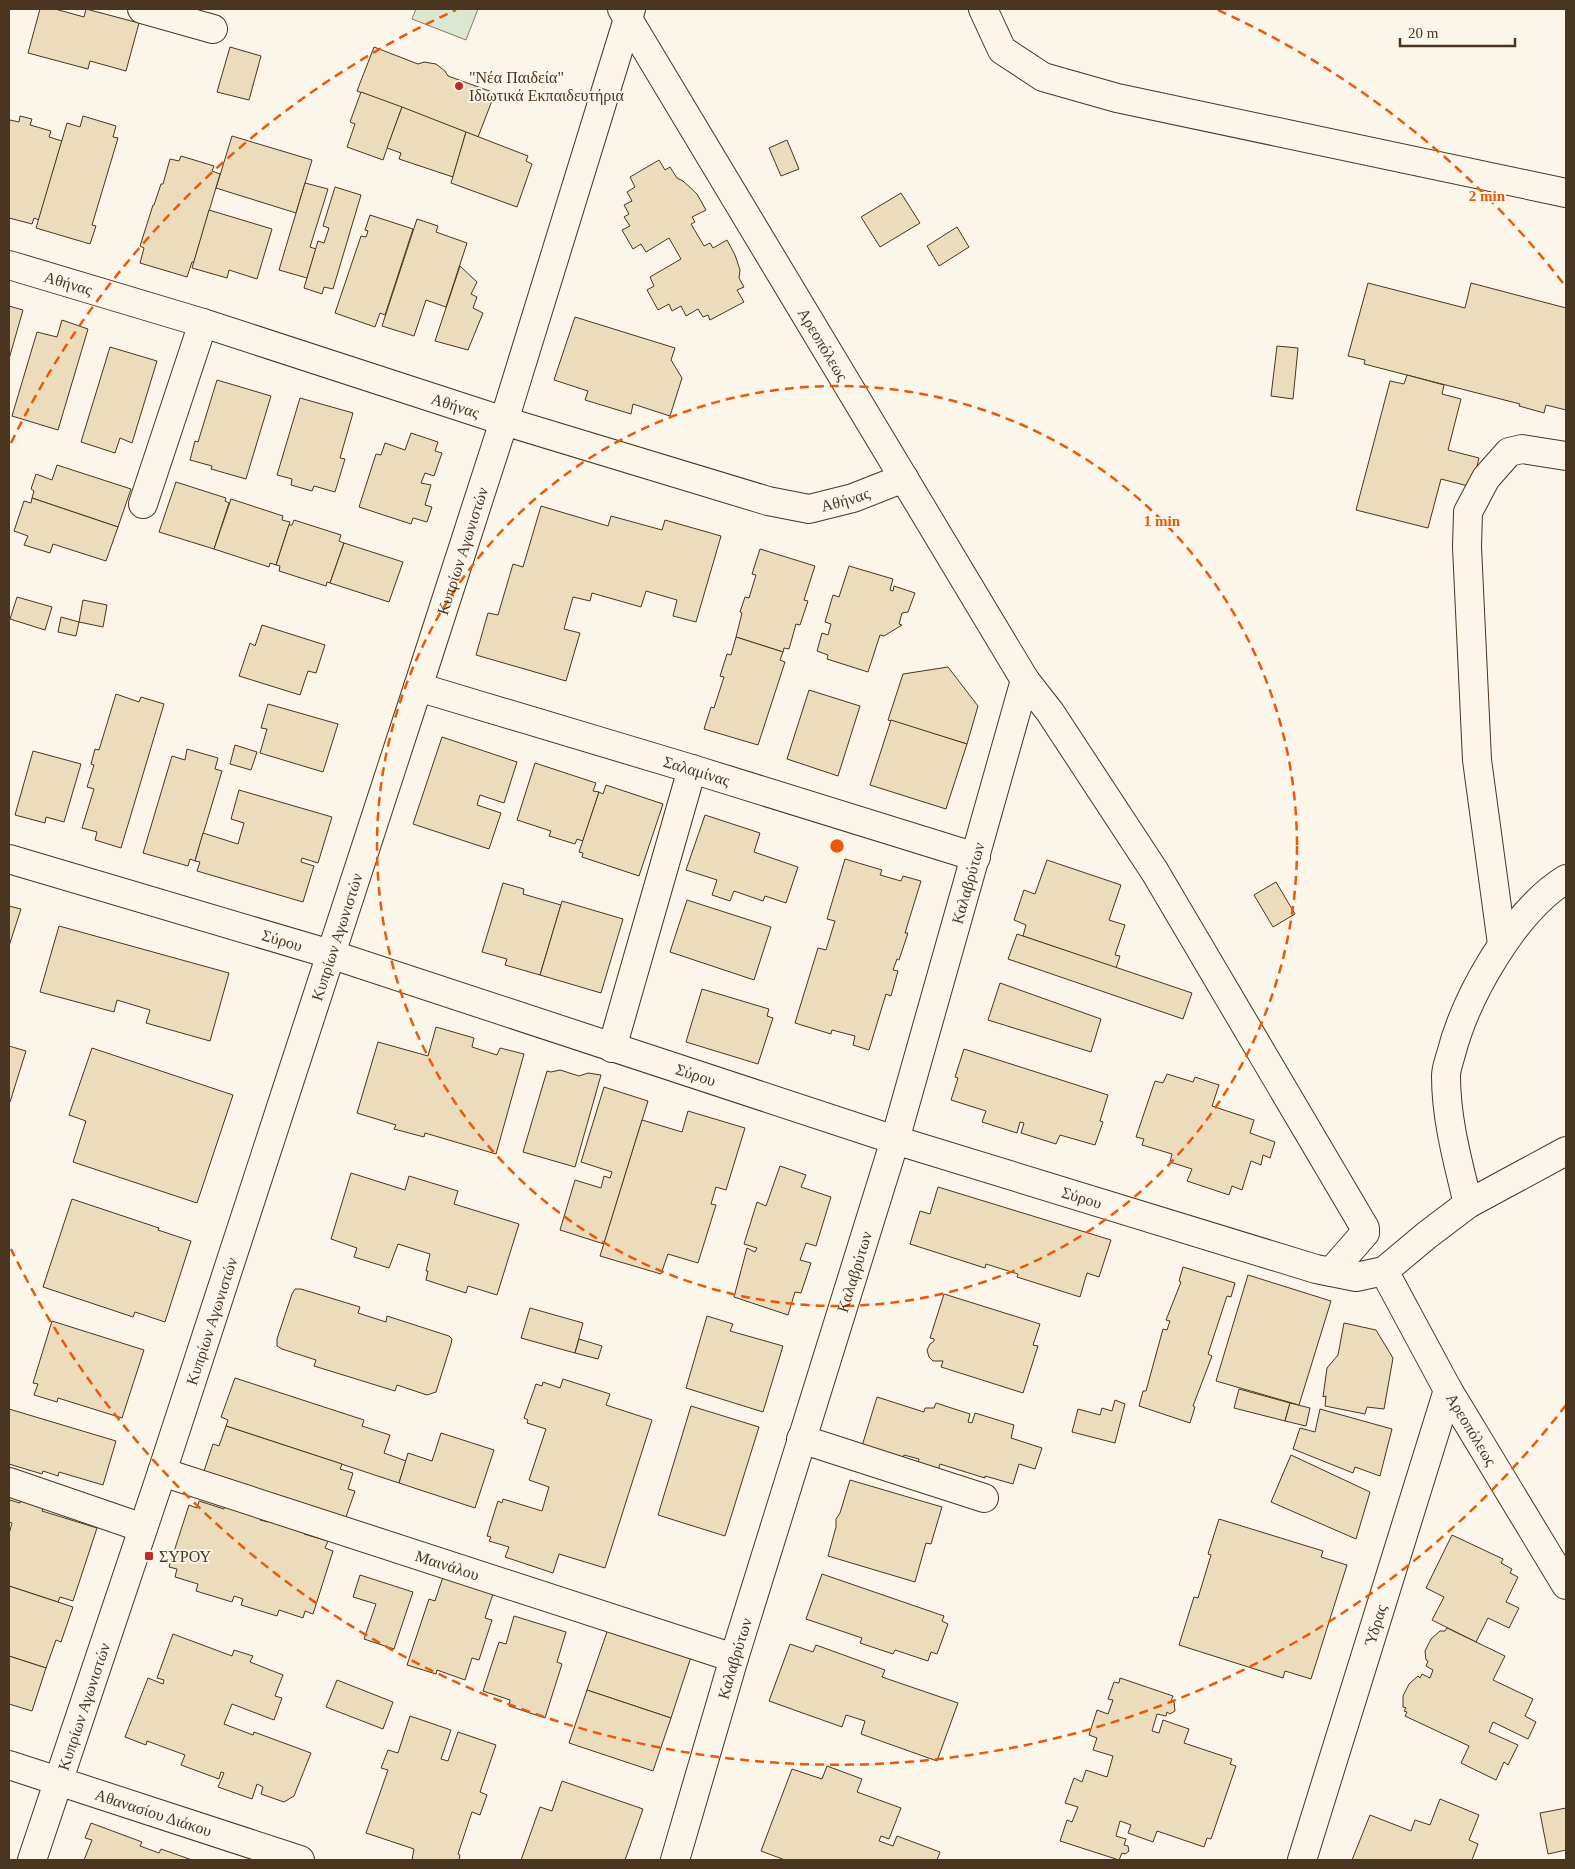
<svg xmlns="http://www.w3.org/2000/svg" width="1575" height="1869" font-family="Georgia,serif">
	<rect width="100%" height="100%" fill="#fbf6e9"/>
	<!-- green -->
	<polygon fill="#dce7d0" stroke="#887966" points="416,9 478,9 466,40 412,19"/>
	<!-- building -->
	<g fill="#ecdcbc" stroke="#4a3520">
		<polygon points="40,9 55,9 84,17 86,9 139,23 126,71 90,61 88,69 28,53"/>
		<polygon points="230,47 261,56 249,100 217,92"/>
		<polygon points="374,47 418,64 424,62 436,64 445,71 448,76 495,93 478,137 357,91"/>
		<polygon points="361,92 402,107 383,160 347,147 355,124 350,122"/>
		<polygon points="402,107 466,132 453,177 399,159 401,153 387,148"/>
		<polygon points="20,116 32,119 30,125 51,131 49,137 62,141 39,220 34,218 32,224 9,218 9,125 10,120 19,122"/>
		<polygon points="83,116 116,126 113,137 118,138 92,225 96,226 90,244 36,228 67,123 80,127"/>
		<polygon points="466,132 528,156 526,161 532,164 517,207 451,183"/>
		<polygon points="232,136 312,160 296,213 216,188"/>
		<polygon points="787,140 799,169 781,176 769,148"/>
		<polygon points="181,156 214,166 212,171 220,174 194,262 192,262 187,277 140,263 144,248 140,246 153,205 154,205 161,184 163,184 170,159 179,161"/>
		<polygon points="659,160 665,170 670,167 677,178 683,181 697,194 706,210 692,217 695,222 691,224 704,246 710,243 713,248 727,240 735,255 740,270 739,278 744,287 737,290 744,302 710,320 708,315 703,317 698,309 686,316 681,306 672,311 669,304 658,310 647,290 654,286 650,277 681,259 669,238 646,252 641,244 633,249 622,230 630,226 624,217 629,214 624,205 632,201 627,192 635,187 630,177"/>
		<polygon points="305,183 328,189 310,247 316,249 307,278 279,270"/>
		<polygon points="335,187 361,195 333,289 324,287 322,294 304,288 318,241 324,243 329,228 323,226"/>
		<polygon points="901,193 920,223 880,247 861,217"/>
		<polygon points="209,210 272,229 257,279 229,270 227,278 192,268"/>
		<polygon points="370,215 413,229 385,315 380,313 375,327 335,313 361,236 366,237 368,231 365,230"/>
		<polygon points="417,219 438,226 436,232 467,243 446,307 426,300 414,336 382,326"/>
		<polygon points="957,227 969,247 939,266 927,246"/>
		<polygon points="460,266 477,282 471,294 477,297 473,308 483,313 468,350 435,341"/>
		<polygon points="1368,283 1465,308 1471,283 1566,308 1566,410 1546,405 1544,413 1519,406 1520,404 1364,364 1365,360 1348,356"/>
		<polygon points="9,306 23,310 9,359"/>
		<polygon points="575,317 675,348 671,360 682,378 670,416 633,404 631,414 585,400 588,391 554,380"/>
		<polygon points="62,320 88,329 58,430 12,416 37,332 57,337"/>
		<polygon points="1277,346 1298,348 1293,399 1271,396"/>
		<polygon points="110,347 157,361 132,443 120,438 115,453 81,442"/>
		<polygon points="1407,375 1444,385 1442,394 1461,399 1448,450 1479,458 1472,487 1441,479 1428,528 1356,510 1390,381 1404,384"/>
		<polygon points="217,380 271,396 246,479 211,469 212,466 190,460 195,441 198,442"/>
		<polygon points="300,398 353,413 340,458 345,459 335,492 314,486 312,491 291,485 292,479 277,475"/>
		<polygon points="411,433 438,442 435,451 442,453 434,476 425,473 421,483 431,485 425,505 432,507 427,522 413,518 411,524 359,507 376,454 381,455 385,443 405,450"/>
		<polygon points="57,465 131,489 118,527 32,498 34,491 31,489 36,474 52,480"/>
		<polygon points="176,482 226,498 225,501 229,503 214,549 159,532"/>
		<polygon points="32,498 118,527 106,561 53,544 50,553 24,545 28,536 14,531 24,501 31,503"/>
		<polygon points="231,499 283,516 282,520 290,522 276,565 270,563 269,567 214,549"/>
		<polygon points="541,506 608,526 611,516 662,530 665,520 721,536 696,622 673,616 677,600 646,591 641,607 592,593 590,601 573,597 564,629 580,633 566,681 476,655 488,613 498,615 513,564 523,567"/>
		<polygon points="294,520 341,535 339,541 344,543 330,583 327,582 326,586 279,571 280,566 276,565 289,525 292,525"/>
		<polygon points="344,543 403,562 389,602 330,583"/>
		<polygon points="760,549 815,566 804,600 808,601 800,625 796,624 789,649 784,648 783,652 736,637 742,613 740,612 745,597 749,598 756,575 752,574"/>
		<polygon points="849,566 893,579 890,590 893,591 894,586 915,593 908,612 902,613 899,624 902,625 884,636 880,635 868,672 827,659 828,655 817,651 822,633 828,635 831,624 825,622 833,595 839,597"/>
		<polygon points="17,597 52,607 45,630 10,619"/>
		<polygon points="83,600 107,605 103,627 79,622"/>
		<polygon points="61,617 79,622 76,636 58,632"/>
		<polygon points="262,625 325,645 316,673 308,671 300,695 239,676 250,643 255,646"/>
		<polygon points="736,637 783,652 780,660 785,662 758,745 704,729 711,707 714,708 724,677 720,676 727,654 731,655"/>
		<polygon points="948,667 978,706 967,744 888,720 903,674"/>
		<polygon points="809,690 860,706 838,776 787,759"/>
		<polygon points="116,694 139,702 141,697 164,704 121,848 95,840 97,832 82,828 94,789 87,787 94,765 91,764 95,749 99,750"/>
		<polygon points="268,704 338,724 323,772 260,753 267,729 261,728"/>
		<polygon points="891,720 967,744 946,809 870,785"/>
		<polygon points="442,737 517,762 504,803 480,795 477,805 501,813 489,849 413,824"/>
		<polygon points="235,745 257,752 251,770 230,764"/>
		<polygon points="187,749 218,758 215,769 222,771 195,861 190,859 188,866 143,853 172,756 185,760"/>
		<polygon points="33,751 81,764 64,822 46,817 45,823 15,815"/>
		<polygon points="535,763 596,783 593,791 599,792 583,841 577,839 575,844 549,836 551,831 517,820"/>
		<polygon points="606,785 663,804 639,876 582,857 583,853 579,852 599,792 603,794"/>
		<polygon points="239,790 332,817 318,863 302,858 301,862 314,866 303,902 197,871 200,862 195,861 203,833 238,844 244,823 231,819"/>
		<polygon points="705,815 760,833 754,852 798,867 786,903 765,896 763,901 734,891 730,901 712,895 717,880 686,870"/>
		<polygon points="845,859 882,870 880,875 901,881 903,876 921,881 905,933 908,933 899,960 897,959 893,970 898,971 891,996 886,994 869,1050 853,1045 855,1036 832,1030 831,1034 795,1023 818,948 826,950 835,921 827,919"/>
		<polygon points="1047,860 1121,885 1109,920 1125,925 1115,955 1120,956 1116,968 1023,936 1026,925 1014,920 1024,890 1035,894"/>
		<polygon points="1276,882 1295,914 1273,927 1254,895"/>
		<polygon points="503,883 524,889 523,894 561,905 540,975 505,965 507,959 482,952"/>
		<polygon points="687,900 771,927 754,980 670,952"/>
		<polygon points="562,901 623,919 601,993 540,975"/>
		<polygon points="9,906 21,909 9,946"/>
		<polygon points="59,926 229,973 210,1041 146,1023 150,1010 117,1000 114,1012 40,992"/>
		<polygon points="1017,934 1192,993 1183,1019 1008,959"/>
		<polygon points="1000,983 1101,1019 1091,1052 988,1020"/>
		<polygon points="702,989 769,1009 767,1016 773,1018 758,1064 686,1042"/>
		<polygon points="436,1027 474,1038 472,1047 497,1055 500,1048 524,1054 496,1154 425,1133 424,1137 394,1129 396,1125 357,1113 378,1042 428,1056"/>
		<polygon points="9,1046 26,1051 10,1102 9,1102"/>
		<polygon points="92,1048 233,1095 197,1203 73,1162 86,1121 69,1115"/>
		<polygon points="964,1049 1108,1095 1100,1121 1103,1122 1095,1145 1060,1135 1056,1144 1021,1133 1024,1123 1020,1122 1017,1133 982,1122 986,1111 951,1100 958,1078 955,1077"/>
		<polygon points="560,1070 579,1076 588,1073 601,1075 575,1167 523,1152 547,1071 551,1072"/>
		<polygon points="1167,1074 1193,1082 1195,1077 1219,1085 1212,1106 1254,1120 1250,1133 1275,1142 1270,1158 1263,1155 1261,1165 1251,1161 1242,1190 1232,1186 1229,1195 1187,1181 1192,1169 1170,1162 1172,1154 1142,1145 1144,1139 1136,1137 1155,1081 1163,1083"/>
		<polygon points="604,1087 648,1101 604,1244 560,1230 575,1180 601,1188 604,1176 610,1178 612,1172 581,1162"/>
		<polygon points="688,1111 745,1128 726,1190 716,1187 711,1204 716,1205 698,1263 668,1254 661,1274 600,1256 642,1120 682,1132"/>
		<polygon points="780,1166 806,1175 801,1187 831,1197 816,1246 806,1243 800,1260 811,1263 801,1293 795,1292 788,1315 734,1297 747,1248 755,1252 757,1248 744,1244 757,1202 766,1206"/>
		<polygon points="351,1173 405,1190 409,1176 458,1191 454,1204 519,1224 497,1295 468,1286 466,1293 426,1280 428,1271 426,1271 430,1254 398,1244 389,1268 354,1257 357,1248 331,1239"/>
		<polygon points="938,1187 1111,1240 1099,1277 1087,1273 1080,1297 1017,1277 1018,1274 986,1264 985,1268 910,1244 920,1211 930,1214"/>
		<polygon points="72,1199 159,1228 158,1230 191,1241 165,1322 135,1312 133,1317 43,1287"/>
		<polygon points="1183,1267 1235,1283 1231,1297 1227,1296 1208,1354 1212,1356 1193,1406 1195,1407 1190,1423 1139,1406 1143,1391 1146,1391 1163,1329 1167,1330 1170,1321 1166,1320 1181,1282 1179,1281"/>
		<polygon points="1248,1275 1331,1301 1299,1405 1216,1381"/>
		<polygon points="295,1289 301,1289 360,1307 358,1313 386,1322 387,1316 449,1336 452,1339 451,1344 436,1392 427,1395 397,1385 395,1391 314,1366 316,1360 282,1349 277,1346 277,1339 292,1294"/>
		<polygon points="944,1294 1040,1324 1033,1345 1038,1346 1023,1393 941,1367 943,1361 933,1361 929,1357 927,1350 930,1344 934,1341 934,1339 930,1338"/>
		<polygon points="530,1308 583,1323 575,1353 521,1338"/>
		<polygon points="707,1316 733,1324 730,1331 783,1346 763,1412 686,1388"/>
		<polygon points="52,1321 144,1350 122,1418 58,1398 57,1402 34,1395 38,1384 33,1383"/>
		<polygon points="1344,1323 1376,1330 1393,1358 1384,1409 1367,1407 1365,1414 1325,1406 1326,1396 1323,1397 1327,1368 1338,1355"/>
		<polygon points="579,1339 602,1346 598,1359 575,1353"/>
		<polygon points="235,1378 364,1420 362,1426 390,1435 384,1453 406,1461 399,1483 226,1426 228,1420 221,1417"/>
		<polygon points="563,1379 610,1394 606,1405 652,1420 605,1568 559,1554 553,1573 505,1557 509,1547 489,1541 491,1537 487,1536 498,1501 502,1503 503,1499 542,1511 549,1487 529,1480 546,1429 527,1423 528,1420 524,1418 536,1384 542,1386 543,1382 560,1388"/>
		<polygon points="1239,1389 1290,1403 1285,1421 1234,1408"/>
		<polygon points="877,1397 924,1412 925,1408 934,1408 936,1403 970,1414 968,1422 972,1423 975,1413 1014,1425 1011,1438 1042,1448 1035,1469 1019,1464 1013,1484 985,1476 985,1478 940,1464 936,1478 917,1466 919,1459 904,1455 903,1458 862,1446"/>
		<polygon points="1115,1400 1125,1404 1115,1443 1072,1432 1078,1409 1100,1415 1102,1408 1112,1411"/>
		<polygon points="1290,1403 1310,1408 1306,1426 1285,1421"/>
		<polygon points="691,1406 759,1427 725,1536 658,1515"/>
		<polygon points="9,1409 116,1441 103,1485 59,1472 58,1476 43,1471 42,1474 9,1464"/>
		<polygon points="1320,1409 1392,1429 1380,1476 1355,1467 1353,1473 1293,1449 1300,1428 1315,1432"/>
		<polygon points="226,1426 342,1464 340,1469 353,1473 348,1489 355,1491 346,1517 204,1471 213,1444 219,1446"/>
		<polygon points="441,1433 494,1450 475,1508 399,1483 408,1453 432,1461"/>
		<polygon points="1291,1455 1370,1492 1356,1539 1271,1502"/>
		<polygon points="850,1480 942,1507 931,1544 926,1543 915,1582 828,1556 836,1527 836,1519 840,1513"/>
		<polygon points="22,1498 44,1505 42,1511 97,1528 73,1601 60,1597 58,1602 9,1586 9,1534 12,1523 9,1522 9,1504 10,1500 20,1503"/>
		<polygon points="199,1501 224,1509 226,1503 262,1514 260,1520 268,1522 270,1518 305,1529 304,1534 328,1541 325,1548 333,1551 313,1614 305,1611 303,1618 279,1610 277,1616 241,1605 243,1599 234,1596 232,1602 196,1591 198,1584 175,1577 177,1569 169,1567 189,1505 197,1508"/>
		<polygon points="1219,1519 1323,1551 1321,1557 1347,1565 1311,1679 1285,1671 1283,1678 1179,1645 1194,1597 1198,1598 1211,1555 1208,1554"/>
		<polygon points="1452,1535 1503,1559 1501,1563 1512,1569 1510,1573 1518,1577 1506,1602 1519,1608 1509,1628 1488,1618 1476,1642 1432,1620 1444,1597 1426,1588"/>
		<polygon points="444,1574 494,1591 485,1618 492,1620 479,1660 472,1658 465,1680 437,1670 436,1674 407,1665 429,1599 435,1601"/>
		<polygon points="822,1574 944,1616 942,1621 948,1624 937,1654 931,1652 928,1661 895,1650 893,1654 860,1643 862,1638 806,1619"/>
		<polygon points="360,1575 413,1592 394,1649 364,1639 376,1604 353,1597"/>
		<polygon points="9,1586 73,1607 61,1642 56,1640 46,1668 9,1656"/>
		<polygon points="514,1616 566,1632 557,1662 562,1664 545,1718 509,1706 510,1700 483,1691 499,1642 506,1644"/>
		<polygon points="1447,1628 1505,1656 1493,1680 1533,1699 1525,1716 1536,1722 1528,1739 1493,1722 1489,1732 1518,1745 1508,1765 1504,1762 1496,1780 1461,1763 1469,1746 1405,1716 1407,1712 1404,1711 1406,1708 1403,1707 1403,1696 1409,1684 1418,1676 1420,1678 1422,1674 1430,1678 1433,1670 1426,1666 1428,1661 1426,1660 1425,1651 1431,1639 1440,1631 1445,1631"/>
		<polygon points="608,1629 691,1657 671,1718 587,1690"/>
		<polygon points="173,1634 232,1656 234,1650 253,1656 250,1662 283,1675 275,1696 282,1698 274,1720 232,1704 224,1724 253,1735 254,1732 311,1753 294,1796 284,1802 261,1794 263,1787 257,1784 252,1799 218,1787 224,1773 221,1772 219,1779 181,1765 185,1755 147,1741 146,1745 125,1737 148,1678 163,1684 164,1680 157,1678"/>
		<polygon points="790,1644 813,1652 816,1645 885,1670 882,1677 958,1703 937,1761 861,1734 865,1721 846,1715 842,1727 769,1701"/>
		<polygon points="9,1656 46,1668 32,1711 9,1704"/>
		<polygon points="1120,1678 1173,1696 1171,1701 1174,1702 1175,1711 1170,1714 1167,1712 1166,1716 1157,1714 1152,1731 1159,1733 1163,1720 1189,1729 1184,1743 1232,1759 1230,1764 1236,1766 1211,1839 1207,1838 1204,1847 1157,1831 1153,1842 1128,1833 1131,1825 1120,1821 1116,1836 1126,1839 1124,1845 1128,1846 1129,1851 1125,1854 1122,1853 1119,1860 1060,1841 1067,1820 1072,1822 1078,1807 1065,1803 1074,1778 1082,1782 1086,1770 1107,1777 1113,1756 1093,1750 1097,1738 1089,1735 1097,1710 1108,1714 1113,1700 1108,1699 1114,1682 1119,1683"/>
		<polygon points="337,1680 393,1702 383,1729 326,1707"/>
		<polygon points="587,1690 671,1718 653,1771 569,1743"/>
		<polygon points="410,1716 451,1730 441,1759 448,1761 458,1732 496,1745 480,1792 487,1795 480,1815 472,1812 458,1854 460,1855 459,1860 412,1860 414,1849 366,1833 388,1770 381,1768 388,1750 398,1753"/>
		<polygon points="827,1766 862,1779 857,1792 901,1808 889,1839 881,1836 879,1841 893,1846 897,1836 940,1852 937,1860 785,1860 761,1851 792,1769 822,1779"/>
		<polygon points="562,1781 643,1809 625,1860 521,1860 540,1807 552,1811"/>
		<polygon points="1440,1799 1479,1815 1469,1840 1478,1844 1472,1860 1352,1860 1370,1815 1411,1831 1415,1820 1430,1825"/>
		<polygon points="1566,1808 1566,1850 1548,1854 1540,1813"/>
		<polygon points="91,1823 142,1842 140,1846 159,1853 161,1849 192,1860 84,1860 92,1840 85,1838"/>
	</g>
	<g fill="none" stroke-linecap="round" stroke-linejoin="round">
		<defs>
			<g id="minor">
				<polyline points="142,9 213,29"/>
				<path id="s1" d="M622,9L1025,680L1050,712L1155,872L1365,1228V1233L1331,1272"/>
				<polyline points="983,9 1002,50 1043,77 1117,98 1566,193"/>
				<path id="s2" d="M9,265L203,323L504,421L768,501L809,509L853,498L904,478"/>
				<polyline points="143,504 203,323"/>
				<path id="s3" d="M418,687L692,769L976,857"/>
				<path id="s4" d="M9,859L330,954L895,1140L1316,1269L1356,1277L1384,1271L1427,1235L1468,1204L1566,1151"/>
				<polyline points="1502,944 1477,760 1467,547 1468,512 1486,478 1509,452 1522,449 1566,456"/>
				<polyline points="612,1048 692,769"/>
				<path d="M1468,1204C1458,1162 1446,1120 1446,1076C1446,1069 1449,1061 1451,1054C1466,996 1514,911 1566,879"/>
				<path id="s5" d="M1384,1271L1448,1390L1566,1585"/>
				<polyline points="801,1439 984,1498"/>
				<path id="s6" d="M162,1472L734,1658"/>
				<polyline points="9,1482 143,1528"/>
				<path id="s7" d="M9,1765L300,1860"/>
				<path id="s8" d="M32,1860L162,1472L418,687L504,421L631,9"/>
				<path id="s9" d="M675,1860L734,1658L895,1140L1025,680"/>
				<path id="s10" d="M1302,1860L1448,1390"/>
			</g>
		</defs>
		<!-- minor casing -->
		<use href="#minor" stroke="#4a3520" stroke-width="30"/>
		<!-- minor -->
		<use href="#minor" stroke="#fbf6e9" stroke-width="28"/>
	</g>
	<!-- distance rings -->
	<g fill="none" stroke="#e8590c" stroke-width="2.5" stroke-dasharray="9 6">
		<circle cx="837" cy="846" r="460"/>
		<path d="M1566 1405A919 919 0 0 1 11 1249M11 443A919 919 0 0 1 456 10M1218 10A919 919 0 0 1 1566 287"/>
	</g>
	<!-- markers -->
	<g fill="#c62828" stroke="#fbf6e9" stroke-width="2">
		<circle cx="459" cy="86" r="5"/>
		<rect x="144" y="1551" width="10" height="10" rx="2.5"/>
	</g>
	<g text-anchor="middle" stroke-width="4" stroke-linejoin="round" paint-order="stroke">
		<!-- poi labels -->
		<g font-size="16" fill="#4a3520" stroke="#fbf6e9" text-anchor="start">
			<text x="469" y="83">"Νέα Παιδεία"<tspan x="469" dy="18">Ιδιωτικά Εκπαιδευτήρια</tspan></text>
			<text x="159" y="1562">ΣΥΡΟΥ</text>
		</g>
		<!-- street labels -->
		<g font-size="16" fill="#4a3520" stroke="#fbf6e9">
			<text dy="6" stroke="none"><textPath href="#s2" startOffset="62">Αθήνας</textPath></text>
			<text dy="6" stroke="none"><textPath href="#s1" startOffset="391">Αρεοπόλεως</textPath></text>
			<text dy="6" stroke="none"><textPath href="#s2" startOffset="468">Αθήνας</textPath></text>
			<text dy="6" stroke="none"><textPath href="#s2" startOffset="874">Αθήνας</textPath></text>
			<text dy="6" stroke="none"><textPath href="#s8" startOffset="1378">Κυπρίων Αγωνιστών</textPath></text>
			<text dy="6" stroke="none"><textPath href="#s3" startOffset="291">Σαλαμίνας</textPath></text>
			<text dy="6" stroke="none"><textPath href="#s9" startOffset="1020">Καλαβρύτων</textPath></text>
			<text dy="6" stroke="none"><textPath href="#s8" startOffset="972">Κυπρίων Αγωνιστών</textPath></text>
			<text dy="6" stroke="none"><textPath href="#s4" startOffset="285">Σύρου</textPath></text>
			<text dy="6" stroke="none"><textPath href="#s4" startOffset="720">Σύρου</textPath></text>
			<text dy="6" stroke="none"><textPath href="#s4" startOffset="1125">Σύρου</textPath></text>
			<text dy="6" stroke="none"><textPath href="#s9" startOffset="615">Καλαβρύτων</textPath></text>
			<text dy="6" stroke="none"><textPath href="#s8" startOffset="568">Κυπρίων Αγωνιστών</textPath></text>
			<text dy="6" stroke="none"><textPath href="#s5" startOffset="181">Αρεοπόλεως</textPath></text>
			<text dy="6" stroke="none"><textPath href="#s6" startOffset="300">Μαινάλου</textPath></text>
			<text dy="6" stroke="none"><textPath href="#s10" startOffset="246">Ύδρας</textPath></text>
			<text dy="6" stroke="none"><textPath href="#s9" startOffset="210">Καλαβρύτων</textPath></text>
			<text dy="6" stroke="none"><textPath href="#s8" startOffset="162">Κυπρίων Αγωνιστών</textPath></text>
			<text dy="6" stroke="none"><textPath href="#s7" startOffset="152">Αθανασίου Διάκου</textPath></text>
		</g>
	</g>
	<circle cx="837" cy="846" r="8" fill="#e8590c" stroke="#fbf6e9" stroke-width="2.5"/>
	<g font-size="15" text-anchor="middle" font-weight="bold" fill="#e8590c" stroke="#fbf6e9" stroke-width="4" stroke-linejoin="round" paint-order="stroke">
		<text x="1487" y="201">2 min</text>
		<text x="1162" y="526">1 min</text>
	</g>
	<!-- border -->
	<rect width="1575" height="1869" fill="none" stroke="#4a3520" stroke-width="20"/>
	<!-- scale -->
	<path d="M1400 38v8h115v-8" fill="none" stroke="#4a3520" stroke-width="2.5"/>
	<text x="1408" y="38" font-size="15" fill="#4a3520" stroke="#fbf6e9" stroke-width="4" paint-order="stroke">20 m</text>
</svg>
